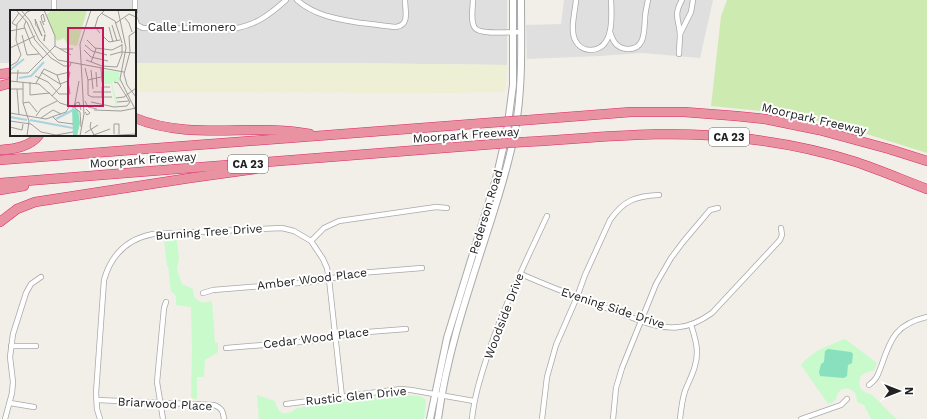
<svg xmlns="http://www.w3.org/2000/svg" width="927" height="419" font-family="'Work Sans',sans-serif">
	<rect width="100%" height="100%" fill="#f2efe9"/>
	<!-- residential -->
	<g fill="#e0dfdf">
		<polygon points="0,0 507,0 507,65 341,63 135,63 135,11 11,11 11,63 0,63"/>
		<polygon points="564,0 713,0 700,58 642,53 600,56 527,59 526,25 561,24"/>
	</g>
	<!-- farmland -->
	<polygon fill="#eef0d5" points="135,63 341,63 507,65 505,92 452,93 135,92"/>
	<!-- grass -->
	<polygon fill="#cdebb0" points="727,0 927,0 927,153 854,130 790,114 711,106 721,16"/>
	<!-- park -->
	<g fill="#c8facc">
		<path d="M164,239H177L179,258L177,269L182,284L193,289L194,296C198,302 203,304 210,301L212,302L215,343H218V352L205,360L204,377H197V399L191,398L192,349L191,307L176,305V296L171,291L168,266H167Z"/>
		<path d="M845,339L877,363L874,370C870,372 865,372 862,375C858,378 859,386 861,389C864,393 869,393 872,395C881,403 888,412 897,419H871L864,405L857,402L856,394C851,387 841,386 837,395C835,400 838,398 834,401C832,403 831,403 828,404L801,365C812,351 829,345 845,339Z"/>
		<path d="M257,395L275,401C278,415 286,417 297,408L398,395L419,396L424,398L426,401L424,419H259Z"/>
	</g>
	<!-- pitch -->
	<polygon fill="#88e0be" points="828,349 851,352 853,354 852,363 848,365 847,376 844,378 820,376 819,372 821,364 824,362 825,351"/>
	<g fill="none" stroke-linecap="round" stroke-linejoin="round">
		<defs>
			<g id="minor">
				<path d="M297,0C315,16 338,19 361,23C373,24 384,26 396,27C410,25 405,11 405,0"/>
				<path d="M473,0C473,8 470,21 475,28C480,35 511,32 521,32"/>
				<path d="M576,0C575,12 570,29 575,40C578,46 584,50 590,50C614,50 612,17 611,0"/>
				<polyline points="54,11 54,0"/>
				<polyline points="135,11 135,0"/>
				<path d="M135,19L137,25L143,28L232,29C256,25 268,16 286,0"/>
				<path d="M610,32C613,41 616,48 627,49C645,50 644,32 645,19C645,12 647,6 648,0"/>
				<polyline points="680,34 691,12 693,0"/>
				<path d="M679,54C679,48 680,41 680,34C679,19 673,16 682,0"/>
				<polyline points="311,241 324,228 339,221 436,207 447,208"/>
				<path d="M521,274C552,288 585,300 617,312C637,319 658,330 679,327C692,326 702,320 712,313L780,240L782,235L781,228"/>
				<polyline points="203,293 213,290 311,282 360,273 422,268"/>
				<polyline points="11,346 36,346"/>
				<polyline points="226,348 313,341 355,333 406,329"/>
				<path d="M869,385C878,378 878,374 882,364C891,337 897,324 927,317"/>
				<path d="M97,400L214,405C222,408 223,411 224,419"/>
				<polyline points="10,403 34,407"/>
				<polyline points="286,404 401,389 411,390 474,401"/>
				<polyline points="5,419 12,393 13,382 10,357 13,334 26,293 31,284 41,277"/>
				<path d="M100,419L97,409L96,393L104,280C111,255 127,239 153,234L282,228L294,231L311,241L323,259L327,268L329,279L342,397"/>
				<polyline points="163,419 157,382 164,308 166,302"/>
				<path d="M472,419C474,398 480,379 486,360C502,310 525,263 547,216"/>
				<path d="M542,419L547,377L556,345L577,297L585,275L610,220C624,200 636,196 659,195"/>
				<polyline points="613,419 616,388 622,368 656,284 671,258 683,242 710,210 718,208"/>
				<path d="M680,419C681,410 682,400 685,391C690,378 697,367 697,352C697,343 694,334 691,325"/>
				<polyline points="801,419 841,405 847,399"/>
			</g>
			<g id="tertiary">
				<polyline points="430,419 447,338 496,179 507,131 513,85 513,0"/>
				<path d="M438,419C447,351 470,286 491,220C500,191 510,161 515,130C523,87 521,43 521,0"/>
			</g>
			<g id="motorway">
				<polyline points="0,74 11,73"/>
				<polyline points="0,86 11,83"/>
				<path d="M135,118C190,141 252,123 310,134"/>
				<polyline points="528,120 631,112 684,112 736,116 765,119 819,130 889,149 927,161"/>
				<path d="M524,142C596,138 668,129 740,138C778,142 819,150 856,162C880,170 903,180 927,189"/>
				<path d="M0,150C14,149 30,147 39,135"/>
				<polyline points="0,160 499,122"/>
				<polyline points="0,183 495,144"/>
				<polyline points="0,190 24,186"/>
				<polyline points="0,222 17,209 35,202 190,178 255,169"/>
			</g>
		</defs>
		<!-- minor casing -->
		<use href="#minor" stroke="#a9a9a9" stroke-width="6"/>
		<!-- tertiary casing -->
		<use href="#tertiary" stroke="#a9a9a9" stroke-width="8"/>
		<!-- motorway casing -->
		<use href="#motorway" stroke="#dc2a67" stroke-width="10"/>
		<!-- minor -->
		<use href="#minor" stroke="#fff" stroke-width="4.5"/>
		<!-- tertiary -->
		<use href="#tertiary" stroke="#fff" stroke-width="6"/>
		<!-- motorway -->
		<use href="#motorway" stroke="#e892a2" stroke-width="9"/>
		<defs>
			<g id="motorway-bridge">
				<polyline points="499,122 528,120"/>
				<polyline points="495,144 524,142"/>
			</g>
		</defs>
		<!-- motorway-bridge casing -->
		<use href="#motorway-bridge" stroke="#dc2a67" stroke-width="10" stroke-linecap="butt"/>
		<!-- motorway-bridge -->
		<use href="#motorway-bridge" stroke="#e892a2" stroke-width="9"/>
	</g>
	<g text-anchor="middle" stroke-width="4" stroke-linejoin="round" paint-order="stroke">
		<!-- shield labels -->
		<g fill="#fff" stroke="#646464" stroke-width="1">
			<rect x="709" y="128" width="40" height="18" rx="3"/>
			<rect x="228" y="155" width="40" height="18" rx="3"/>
		</g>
		<g font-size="11" font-weight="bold" fill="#222">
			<text x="729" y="141">CA 23</text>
			<text x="248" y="168">CA 23</text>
		</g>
		<!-- street labels -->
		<g font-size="12" fill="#222" stroke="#fff">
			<text x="192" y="31">Calle Limonero</text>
			<text transform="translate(814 119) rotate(13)" y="4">Moorpark Freeway</text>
			<text transform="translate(466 135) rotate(-4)" y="4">Moorpark Freeway</text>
			<text transform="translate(143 160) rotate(-4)" y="4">Moorpark Freeway</text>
			<text transform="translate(486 212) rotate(-73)" y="4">Pederson Road</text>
			<text transform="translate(209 232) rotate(-4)" y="4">Burning Tree Drive</text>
			<text transform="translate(312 279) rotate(-7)" y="4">Amber Wood Place</text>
			<text transform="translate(613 308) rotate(18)" y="4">Evening Side Drive</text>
			<text transform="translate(504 316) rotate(-69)" y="4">Woodside Drive</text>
			<text transform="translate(316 338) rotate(-7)" y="4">Cedar Wood Place</text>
			<text transform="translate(356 396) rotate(-6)" y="4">Rustic Glen Drive</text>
			<text transform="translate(165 404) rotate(3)" y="4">Briarwood Place</text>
		</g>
	</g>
	<!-- overview -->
	<g transform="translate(10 10)">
		<rect width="126" height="126" fill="#f2efe9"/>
		<path d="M42,0H77L67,36L57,34L54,28L47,31L36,5Z" fill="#cdebb0"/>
		<path d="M92,60L109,62L110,72L103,71L102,74L107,92L106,96L101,74H91Z" fill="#c8facc"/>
		<path d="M62,98L68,100L70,113L67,126H63Z" fill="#88e0be"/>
		<path fill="none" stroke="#aad3df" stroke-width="2" d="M0,60L14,49M9,68L21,66L34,52M0,107L17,110M46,109L63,100M20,110L63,118"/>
		<path fill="none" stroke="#9f9d99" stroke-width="1" d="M6,0L17,12L25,30L41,48L54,56H60L61,52M11,0L20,11L29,30L48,50L114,62M108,0L116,38L110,69L126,101M91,3L105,11L112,33M115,8L119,13L122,22M16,11L14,16L21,34L33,48M30,11L35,23M33,12L35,11L33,4L31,6L32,11L34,15M106,13L119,4L126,7M102,15L107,31M7,16L2,13L9,3M26,16L25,9L32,26L27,16M99,17L103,32M0,21L15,18M126,21L119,26L120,42L114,64L117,75L126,87M90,23L85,17L88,7L95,0M12,25L17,45L29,44M35,25L34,31L35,24M92,25L99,32L110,30M77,30L86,39L81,52M75,35L82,41L97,45M45,36L61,45M0,38L25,26M85,38L102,40L112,35M50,39H63M74,40L81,47L98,51M100,45L111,42L126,43M76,50L92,56L107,57L112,44V34M0,56L7,52L11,45L6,30L7,14L17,2L22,0M75,58L78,70M91,58L92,72M81,60L83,79M31,62L50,74L58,71L60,62L47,65M86,62L87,77M0,63H18L45,36V26L34,0M25,66L38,72L49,84H60L58,71M91,67L78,70V85L82,87H102M0,71L29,74L50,93L66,98M7,72L8,60M13,72V93L19,111L17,126M20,72V85L40,83M104,72L108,73L120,92L117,96L104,97M26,73L34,59L47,65L51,76L42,86M0,79H13M7,79L9,105M83,82H101M92,88V77H100M106,88L114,87L126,78M75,91L78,97L87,99M81,92L104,97M107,92L119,91M13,93L19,92L27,102M65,96L66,93L69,92L71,100M64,98L69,71M65,98L70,102L71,117M84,100L111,101L126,98M75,102L77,105L80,103L76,99M0,103L36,109L56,102L59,97M26,106L31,99L47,91M43,107L48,112L63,114M31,108L43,100L51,104M0,111L21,114L31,122L46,125L63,122M81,112L80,117L84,125M0,117L12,120L13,114M75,123L88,115M104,124V114H109V124M70,126L74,104L70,34L81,0M81,126L100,119M95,126L126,124"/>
		<path fill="#c2185b" fill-opacity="0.15" stroke="#c2185b" stroke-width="2" d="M58,18H93V96H58Z"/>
		<rect width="126" height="126" fill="none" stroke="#222" stroke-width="2"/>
	</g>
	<!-- north arrow -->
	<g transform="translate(899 391) rotate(90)" stroke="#ffffff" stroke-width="3" paint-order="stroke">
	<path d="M0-3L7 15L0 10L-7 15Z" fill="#222222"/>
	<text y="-6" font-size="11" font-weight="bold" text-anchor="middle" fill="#222222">N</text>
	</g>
</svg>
